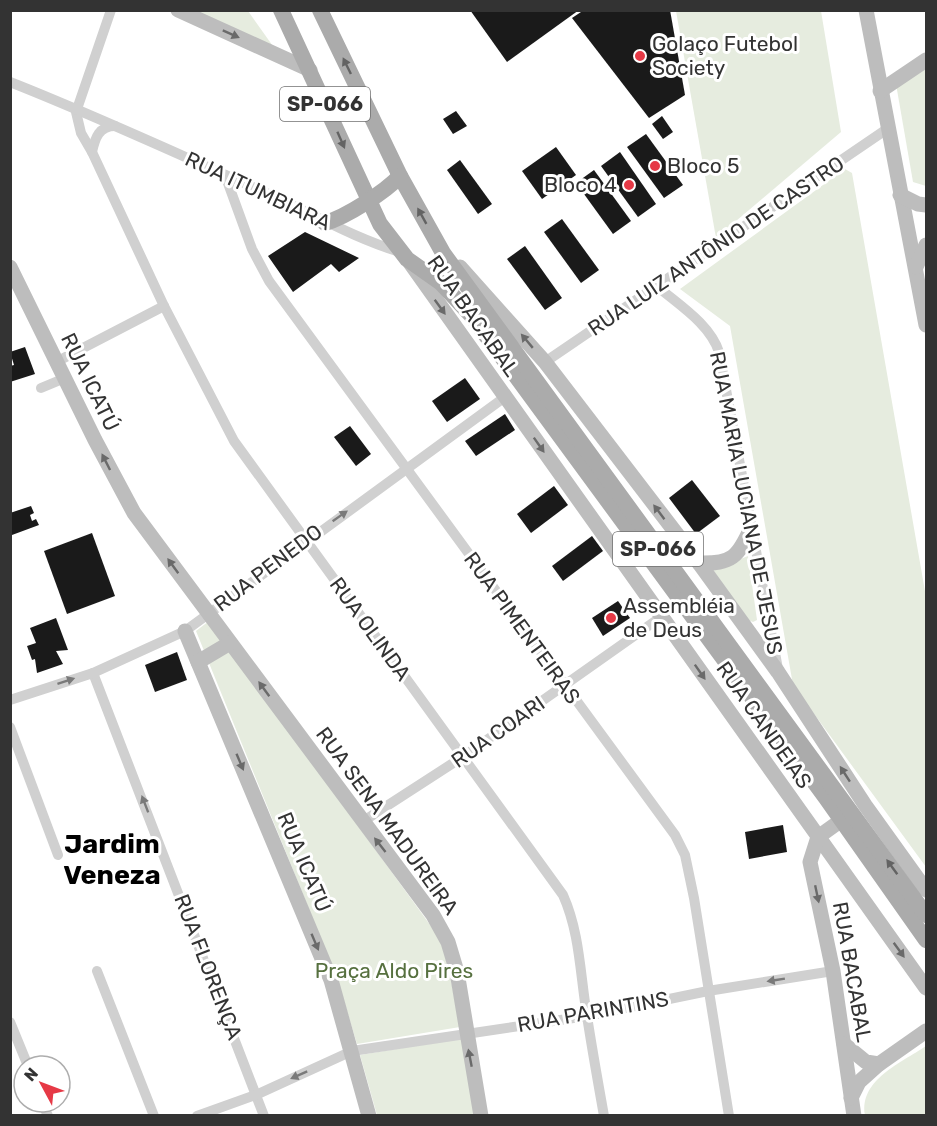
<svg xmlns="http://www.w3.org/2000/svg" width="937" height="1126" font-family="Rubik,sans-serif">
	<rect width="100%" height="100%" fill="#fff"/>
	<!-- green -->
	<g fill="#e6ecdf">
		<polygon points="184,11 248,11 275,49"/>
		<polygon points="676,11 821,11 841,132 716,238"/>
		<polygon points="926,64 926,186 913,182 896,84"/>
		<polygon points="845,169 852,173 926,597 926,867 793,685 730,326 680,289"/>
		<polygon points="748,556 757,620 753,622 748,620 713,570"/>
		<polygon points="209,621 444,944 460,1027 357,1044 337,978 196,631"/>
		<polygon points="463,1038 476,1115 377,1115 360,1055"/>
		<path d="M926,1046V1115H865C859,1080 901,1063 926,1046Z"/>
	</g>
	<!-- building -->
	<g fill="#1a1a1a">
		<polygon points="470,10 579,10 507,62"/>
		<polygon points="584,10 670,10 685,95 649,118 572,18"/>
		<polygon points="456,111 467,126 453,134 443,119"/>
		<polygon points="662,116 673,132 663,139 652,124"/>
		<polygon points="646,134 683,185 664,198 627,147"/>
		<polygon points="556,147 576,175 542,199 522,171"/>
		<polygon points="620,152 656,204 638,217 601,166"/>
		<polygon points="460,160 492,204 478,214 447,170"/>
		<polygon points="594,170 631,221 613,234 576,183"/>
		<polygon points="562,219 599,270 581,283 544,232"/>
		<polygon points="305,232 359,258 339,272 331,264 293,292 268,256"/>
		<polygon points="525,246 562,298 545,310 507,259"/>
		<polygon points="25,347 35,374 10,382 10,366 14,365 10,352"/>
		<polygon points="465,378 480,399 447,422 432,401"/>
		<polygon points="505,414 515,430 476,456 465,441"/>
		<polygon points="350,426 371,454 356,466 334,437"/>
		<polygon points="692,480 720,516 696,534 669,498"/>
		<polygon points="554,486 568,505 531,533 517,514"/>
		<polygon points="31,506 34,513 30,515 32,521 36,519 39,525 12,535 10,513"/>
		<polygon points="92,533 115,596 67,614 44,551"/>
		<polygon points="592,536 603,551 563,581 552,566"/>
		<polygon points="618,601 630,618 603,636 592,618"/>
		<polygon points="56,618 68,650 56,651 63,664 37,673 35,659 32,660 27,646 36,643 30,628"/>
		<polygon points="177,652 187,680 155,692 145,665"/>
		<polygon points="783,825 787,852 749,859 745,832"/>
	</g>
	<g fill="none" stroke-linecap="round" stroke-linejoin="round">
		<!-- street -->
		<g stroke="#d0d0d0" stroke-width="10">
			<path d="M111,10L76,112L81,133L92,152L164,306L234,441L563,895C580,933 580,974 587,1016C592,1049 598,1082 604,1116"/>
			<path d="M10,82C99,117 184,157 271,195C315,215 354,238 400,252"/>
			<path d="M92,152C95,138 99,126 115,126"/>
			<polyline points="225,175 252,249 269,281 675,835 685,855 694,898 729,1116"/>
			<path d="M658,287C679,305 710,324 719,352L778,669"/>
			<polyline points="58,361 164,306"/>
			<polyline points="545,362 887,129"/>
			<polyline points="41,388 65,378"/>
			<polyline points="93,673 264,1116"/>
			<polyline points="10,700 93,673 185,631 505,397"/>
			<polyline points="10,727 58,855"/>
			<polyline points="362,822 464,756 661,617"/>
			<polyline points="97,971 154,1116"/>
			<polyline points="10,1022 28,1066"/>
			<polyline points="42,1102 48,1116"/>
			<polyline points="197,1116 258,1094 352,1051 587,1016 708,991 833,971"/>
		</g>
		<!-- secondary -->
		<g stroke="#bdbdbd" stroke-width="15">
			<polyline points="178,10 310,70"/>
			<polyline points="866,10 926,325"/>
			<polyline points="880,91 926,60"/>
			<polyline points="900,195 918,204 926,205"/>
			<polyline points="408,260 926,988"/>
			<polyline points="10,267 95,440 134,513 433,915 448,942 457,972 481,1116"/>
			<polyline points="460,267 545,362 699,563 778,672 865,805 926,890"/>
			<polyline points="916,267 926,245"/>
			<path d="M699,563C732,564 738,557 751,528"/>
			<polyline points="185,631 331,980 369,1116"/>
			<polyline points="198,662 230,643"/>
			<polyline points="850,814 818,837 810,862 833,971 854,1116"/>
			<polyline points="844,1044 866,1062 879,1064 926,1031"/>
			<polyline points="851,1098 859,1082 879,1064"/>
		</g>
		<!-- primary -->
		<g stroke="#ababab" stroke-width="16">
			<polyline points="281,10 380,224 407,259 441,283 471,315 826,798 926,940"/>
			<polyline points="320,10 400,176 443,253 926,915"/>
			<path d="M325,223C346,217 385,192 400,176"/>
		</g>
	</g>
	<!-- one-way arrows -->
	<defs><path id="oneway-solid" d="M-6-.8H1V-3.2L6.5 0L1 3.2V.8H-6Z" transform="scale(1.5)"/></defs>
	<g fill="#6a6a6a">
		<use href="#oneway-solid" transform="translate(231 34) rotate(24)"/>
		<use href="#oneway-solid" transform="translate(440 307) rotate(54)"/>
		<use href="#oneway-solid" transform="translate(527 341) rotate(-130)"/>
		<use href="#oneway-solid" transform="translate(539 445) rotate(55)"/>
		<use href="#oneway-solid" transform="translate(106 462) rotate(-117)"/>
		<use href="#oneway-solid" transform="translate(659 512) rotate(-127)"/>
		<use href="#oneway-solid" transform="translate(173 566) rotate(-126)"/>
		<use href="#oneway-solid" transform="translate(700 672) rotate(55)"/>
		<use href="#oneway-solid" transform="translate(264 689) rotate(-126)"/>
		<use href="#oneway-solid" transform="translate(240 762) rotate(67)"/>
		<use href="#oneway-solid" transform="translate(845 774) rotate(-123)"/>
		<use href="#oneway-solid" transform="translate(380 845) rotate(-128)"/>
		<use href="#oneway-solid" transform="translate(817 894) rotate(78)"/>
		<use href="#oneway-solid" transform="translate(315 942) rotate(67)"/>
		<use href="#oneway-solid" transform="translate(899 950) rotate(54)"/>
		<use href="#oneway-solid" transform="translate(470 1058) rotate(-101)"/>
	</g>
	<g fill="#636363">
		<use href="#oneway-solid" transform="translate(347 66) rotate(-116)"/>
		<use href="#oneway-solid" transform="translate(341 140) rotate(66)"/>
		<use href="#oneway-solid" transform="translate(422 216) rotate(-119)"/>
		<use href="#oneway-solid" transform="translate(892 867) rotate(-126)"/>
	</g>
	<g fill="#7a7a7a">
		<use href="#oneway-solid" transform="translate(340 516) rotate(-35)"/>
		<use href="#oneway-solid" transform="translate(66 681) rotate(-18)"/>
		<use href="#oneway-solid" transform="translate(145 804) rotate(-111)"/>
		<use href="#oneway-solid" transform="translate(776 980) rotate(171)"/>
		<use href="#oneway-solid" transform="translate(299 1075) rotate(156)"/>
	</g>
	<!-- markers -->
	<g fill="#e63946" stroke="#fff" stroke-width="2">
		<circle cx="640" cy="56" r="6"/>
		<circle cx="655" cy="166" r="6"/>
		<circle cx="629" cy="185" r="6"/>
		<circle cx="611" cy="618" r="6"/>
	</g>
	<g text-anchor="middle" stroke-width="6" stroke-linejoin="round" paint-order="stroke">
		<!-- shield labels -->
		<g fill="#fff" stroke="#707070" stroke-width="1.5">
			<rect x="280" y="87" width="90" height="34" rx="4.5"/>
			<rect x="613" y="532" width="90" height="34" rx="4.5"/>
		</g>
		<g font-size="20" font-weight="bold" fill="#333">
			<text x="325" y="111">SP-066</text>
			<text x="658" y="556">SP-066</text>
		</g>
		<!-- poi labels -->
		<g font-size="21" fill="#333" stroke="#fff" text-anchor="start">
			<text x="652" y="51">Golaço Futebol<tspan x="652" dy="24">Society</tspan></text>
			<text x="667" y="173">Bloco 5</text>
			<text x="617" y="192" text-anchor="end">Bloco 4</text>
			<text x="623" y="613">Assembléia<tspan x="623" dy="24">de Deus</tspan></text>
		</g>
		<!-- street labels -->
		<g font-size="21" fill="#333" stroke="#fff">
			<text transform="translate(258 191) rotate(25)" y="7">RUA ITUMBIARA</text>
			<text transform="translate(716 246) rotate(-34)" y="7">RUA LUIZ ANTÔNIO DE CASTRO</text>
			<text transform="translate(473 316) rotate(55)" y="7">RUA BACABAL</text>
			<text transform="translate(90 382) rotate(64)" y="7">RUA ICATÚ</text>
			<text transform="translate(746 503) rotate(79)" y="7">RUA MARIA LUCIANA DE JESUS</text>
			<text transform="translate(268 568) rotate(-37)" y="7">RUA PENEDO</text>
			<text transform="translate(522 628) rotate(54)" y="7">RUA PIMENTEIRAS</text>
			<text transform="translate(370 629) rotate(54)" y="7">RUA OLINDA</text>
			<text transform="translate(764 725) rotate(55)" y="7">RUA CANDEIAS</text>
			<text transform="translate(498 732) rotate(-35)" y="7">RUA COARI</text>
			<text transform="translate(387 821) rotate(54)" y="7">RUA SENA MADUREIRA</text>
			<text transform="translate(304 862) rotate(67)" y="7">RUA ICATÚ</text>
			<text transform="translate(208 967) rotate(69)" y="7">RUA FLORENÇA</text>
			<text transform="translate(852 972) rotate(80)" y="7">RUA BACABAL</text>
			<text transform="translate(593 1012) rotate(-10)" y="7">RUA PARINTINS</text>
		</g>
		<!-- park labels -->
		<g font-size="21" fill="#56703f" stroke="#fff">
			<text x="394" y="978">Praça Aldo Pires</text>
		</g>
		<!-- district labels -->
		<g font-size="27" font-weight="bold" fill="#000" stroke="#fff">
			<text x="112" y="853">Jardim<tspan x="112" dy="31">Veneza</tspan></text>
		</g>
	</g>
	<!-- border -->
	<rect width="937" height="1126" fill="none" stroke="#333333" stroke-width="24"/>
	<!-- north arrow -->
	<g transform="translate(42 1084) rotate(311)"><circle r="28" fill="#ffffff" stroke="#adadad" stroke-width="1.5"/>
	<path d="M0-4.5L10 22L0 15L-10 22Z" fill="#e63946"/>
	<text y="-9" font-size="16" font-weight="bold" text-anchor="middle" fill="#333333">N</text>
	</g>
</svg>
